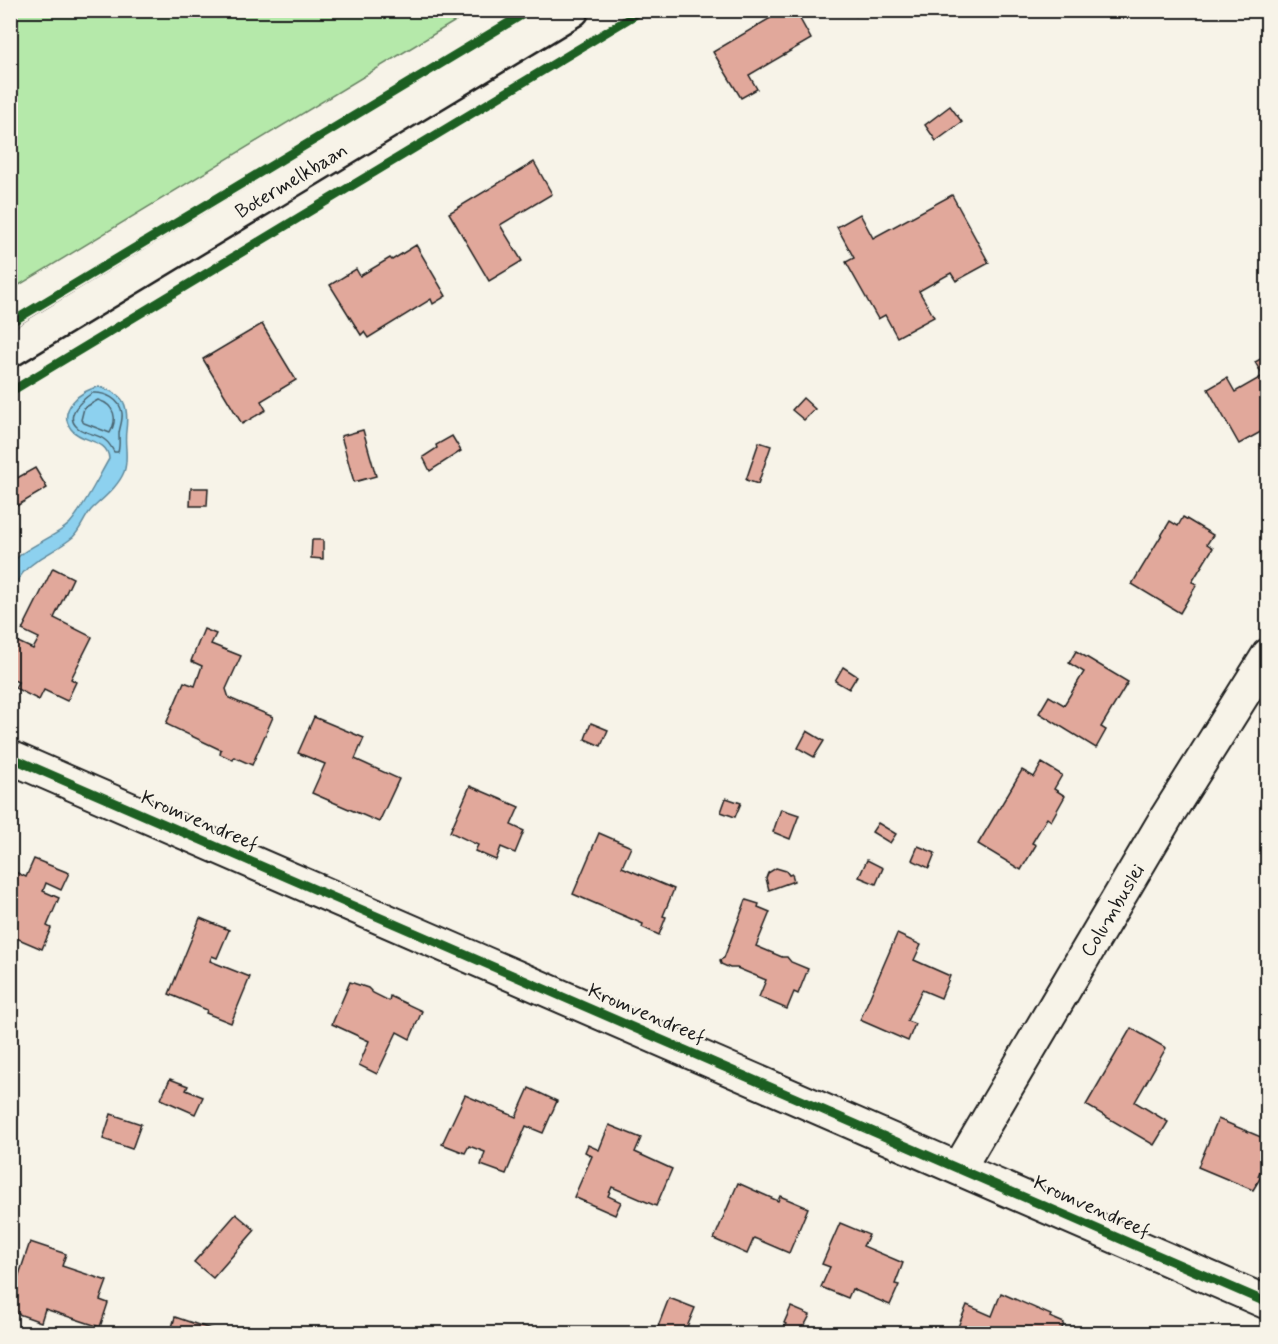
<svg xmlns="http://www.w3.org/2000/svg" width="1278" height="1344" font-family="Mynerve,sans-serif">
	<rect width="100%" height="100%" fill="#f7f3e8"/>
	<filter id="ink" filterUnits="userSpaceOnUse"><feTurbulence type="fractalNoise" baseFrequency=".0167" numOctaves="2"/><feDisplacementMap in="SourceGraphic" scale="12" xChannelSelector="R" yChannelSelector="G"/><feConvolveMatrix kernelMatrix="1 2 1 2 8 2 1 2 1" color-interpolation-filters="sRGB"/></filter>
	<g filter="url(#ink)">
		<!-- green -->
		<polygon fill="#b5e9aa" stroke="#688263" stroke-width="1.5" points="11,10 472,10 472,11 11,290"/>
		<!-- water -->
		<path fill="#8dd1ef" stroke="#60899b" stroke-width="1.5" d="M99,387C125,394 129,405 126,431C124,444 129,459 124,472C118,487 102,499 91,510C84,518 81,529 73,537C48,558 23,559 11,595C10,587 8,575 11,567C17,549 56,538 70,523C84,507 98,478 109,459C108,438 81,443 71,429C57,410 81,389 99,387Z"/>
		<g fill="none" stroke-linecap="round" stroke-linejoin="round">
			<!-- shore -->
			<g stroke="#496470" stroke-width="1.5">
				<path d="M92,393C105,392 120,399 122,413C123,420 120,426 119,433C119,440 120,446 118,452H114C112,448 109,443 105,440C98,434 86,434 78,428C63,416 82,400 92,393Z"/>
				<path d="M98,400C115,405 118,419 110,433L84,423L81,420L84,408Z"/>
			</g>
		</g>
		<!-- building -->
		<g fill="#e1a89b" stroke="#1c1c1c" stroke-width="1.5">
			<polygon points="784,10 795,10 811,39 749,75 757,89 741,98 713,52"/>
			<polygon points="852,10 865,10 856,16"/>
			<polygon points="950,106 962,122 936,141 925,125"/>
			<polygon points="534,162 552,194 500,225 522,261 489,281 449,213"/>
			<polygon points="952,195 989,263 956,281 951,273 919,291 934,317 897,337 885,315 878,319 846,262 854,258 837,227 860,214 873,238"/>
			<polygon points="416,245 446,296 433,304 431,299 368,338 364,332 361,335 330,285 356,269 360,276 390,258 392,260"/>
			<polygon points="262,324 296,380 261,401 266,410 242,424 203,359"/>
			<polygon points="1268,355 1268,428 1239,444 1208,389 1227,378 1235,392 1263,376 1255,362"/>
			<polygon points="803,398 815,409 804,420 792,410"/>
			<polygon points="363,430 376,476 354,482 341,436"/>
			<polygon points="452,436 461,451 430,471 423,457 437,448 436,445"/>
			<polygon points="759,442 771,446 758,484 746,480"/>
			<polygon points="35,468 47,488 10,510 10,482"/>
			<polygon points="191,488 208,488 207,506 190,506"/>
			<polygon points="1183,517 1213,535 1207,544 1213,548 1192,582 1197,584 1180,613 1132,584 1170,521 1178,526"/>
			<polygon points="312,540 323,540 323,559 311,558"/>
			<polygon points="53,568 73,578 54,618 92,637 71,679 76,682 67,701 44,690 39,700 15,688 18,682 10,678 10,652 16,641 33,649 39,638 22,630"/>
			<polygon points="204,629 216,634 211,644 241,656 226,689 229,698 273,717 252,765 234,757 233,760 220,754 221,750 166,724 184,682 195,686 202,666 191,661"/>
			<polygon points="1076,651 1128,682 1101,727 1106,730 1096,748 1039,713 1049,696 1064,705 1084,672 1069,663"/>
			<polygon points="843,667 857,676 849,689 835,681"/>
			<polygon points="314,717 364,738 355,759 399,779 379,822 312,793 325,764 298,753"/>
			<polygon points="591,723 608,730 601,746 585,739"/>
			<polygon points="807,731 824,741 814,757 798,748"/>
			<polygon points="1042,763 1062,775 1054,789 1065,796 1051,821 1047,818 1032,843 1036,845 1021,870 978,844 1022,770 1034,777"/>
			<polygon points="470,786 519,807 511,825 524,831 515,853 501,847 496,860 475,851 478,845 450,832"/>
			<polygon points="726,798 741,803 735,817 721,812"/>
			<polygon points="781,809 799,815 790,839 773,832"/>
			<polygon points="878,823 896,834 890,843 872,832"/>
			<polygon points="599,833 631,847 622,867 674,889 663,916 666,917 659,935 642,927 643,924 573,894"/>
			<polygon points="918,846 935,853 929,868 912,860"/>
			<polygon points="34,859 69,873 61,890 46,883 43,891 59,898 47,926 51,928 42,949 14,937 10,945 10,872 11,870 26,877"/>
			<polygon points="867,860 883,868 876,884 859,877"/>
			<polygon points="776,868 786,871 789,875 792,874 794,881 769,890 766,878 768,873"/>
			<polygon points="746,900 759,904 758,907 770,912 756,946 782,957 787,957 791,962 808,969 798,994 794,992 787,1009 759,997 766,980 737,968 730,968 721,964 720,960 724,958"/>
			<polygon points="200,918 229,930 217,958 212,956 210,961 250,977 231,1023 206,1013 207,1010 169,994"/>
			<polygon points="897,934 921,945 914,960 950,976 941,998 922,990 907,1021 915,1024 908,1041 860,1020"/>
			<polygon points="350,982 368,988 373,993 389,1001 390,996 422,1011 410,1039 397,1032 377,1074 359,1065 369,1041 332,1024"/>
			<polygon points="1131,1028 1166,1048 1135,1102 1168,1122 1154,1145 1086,1105"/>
			<polygon points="170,1079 188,1086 186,1090 203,1097 195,1114 161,1099"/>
			<polygon points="529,1088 557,1101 543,1133 526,1126 506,1174 481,1165 485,1152 469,1146 465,1153 442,1144 465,1095 516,1117"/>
			<polygon points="111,1114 141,1124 132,1149 103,1139"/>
			<polygon points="1218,1119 1268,1140 1268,1154 1258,1176 1261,1177 1253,1190 1198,1167"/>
			<polygon points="609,1125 641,1138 635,1152 672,1169 656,1206 612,1187 608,1196 621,1202 615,1215 574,1197 592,1156 585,1152 588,1145 599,1150"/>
			<polygon points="738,1183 778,1201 780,1196 808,1208 789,1253 754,1238 747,1254 714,1239"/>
			<polygon points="236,1214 255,1230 213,1278 194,1262"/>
			<polygon points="840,1223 869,1235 863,1246 903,1263 895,1284 899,1285 890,1305 852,1289 848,1298 821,1287 830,1267 822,1264"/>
			<polygon points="30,1242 66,1254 62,1266 107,1281 100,1300 108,1303 100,1327 45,1309 41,1322 10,1311 10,1302"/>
			<polygon points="1001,1293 1051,1315 1050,1317 1064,1323 1060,1334 955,1334 967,1305 992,1316"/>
			<polygon points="669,1298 695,1308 684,1334 655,1334"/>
			<polygon points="791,1307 810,1315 800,1334 784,1328 786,1324 784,1323"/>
			<polygon points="175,1317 225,1334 170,1334"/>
		</g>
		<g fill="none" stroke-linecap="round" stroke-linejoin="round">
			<defs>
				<g id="minor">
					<polyline points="10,757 1268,1303"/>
					<polyline points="959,1168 1167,816 1268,655"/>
				</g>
				<polyline id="secondary" points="10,350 572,10"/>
			</defs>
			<!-- minor casing -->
			<use href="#minor" stroke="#1c1c1c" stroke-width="36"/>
			<!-- secondary casing -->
			<use href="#secondary" stroke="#1c1c1c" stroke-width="38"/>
			<!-- minor -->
			<use href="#minor" stroke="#f7f3e8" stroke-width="32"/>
			<!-- secondary -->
			<use href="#secondary" stroke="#f7f3e8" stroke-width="33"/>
			<defs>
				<g id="cycleway">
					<polyline points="10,323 530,10"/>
					<polyline points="10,392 643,10"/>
					<polyline points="10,757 1268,1303"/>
				</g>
			</defs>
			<!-- cycleway casing -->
			<use href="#cycleway" stroke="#f7f3e8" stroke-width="13"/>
			<!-- cycleway -->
			<use href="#cycleway" stroke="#1b5e20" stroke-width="9"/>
		</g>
	</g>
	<g text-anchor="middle" stroke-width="4.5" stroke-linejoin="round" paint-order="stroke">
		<!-- street labels -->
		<g font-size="20" fill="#1c1c1c" stroke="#f7f3e8">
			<text transform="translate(291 180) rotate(-31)" y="7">Botermelkbaan</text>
			<text transform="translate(200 820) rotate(23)" y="7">Kromvendreef</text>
			<text transform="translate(1112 910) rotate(-59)" y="7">Columbuslei</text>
			<text transform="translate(647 1013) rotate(23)" y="7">Kromvendreef</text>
			<text transform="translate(1092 1206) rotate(24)" y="7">Kromvendreef</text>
		</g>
	</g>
	<!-- margin -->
	<rect width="1278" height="1344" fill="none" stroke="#f7f3e8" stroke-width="36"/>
	<rect x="18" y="18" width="1242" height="1308" fill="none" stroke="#1c1c1c" stroke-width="2" filter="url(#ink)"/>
</svg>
